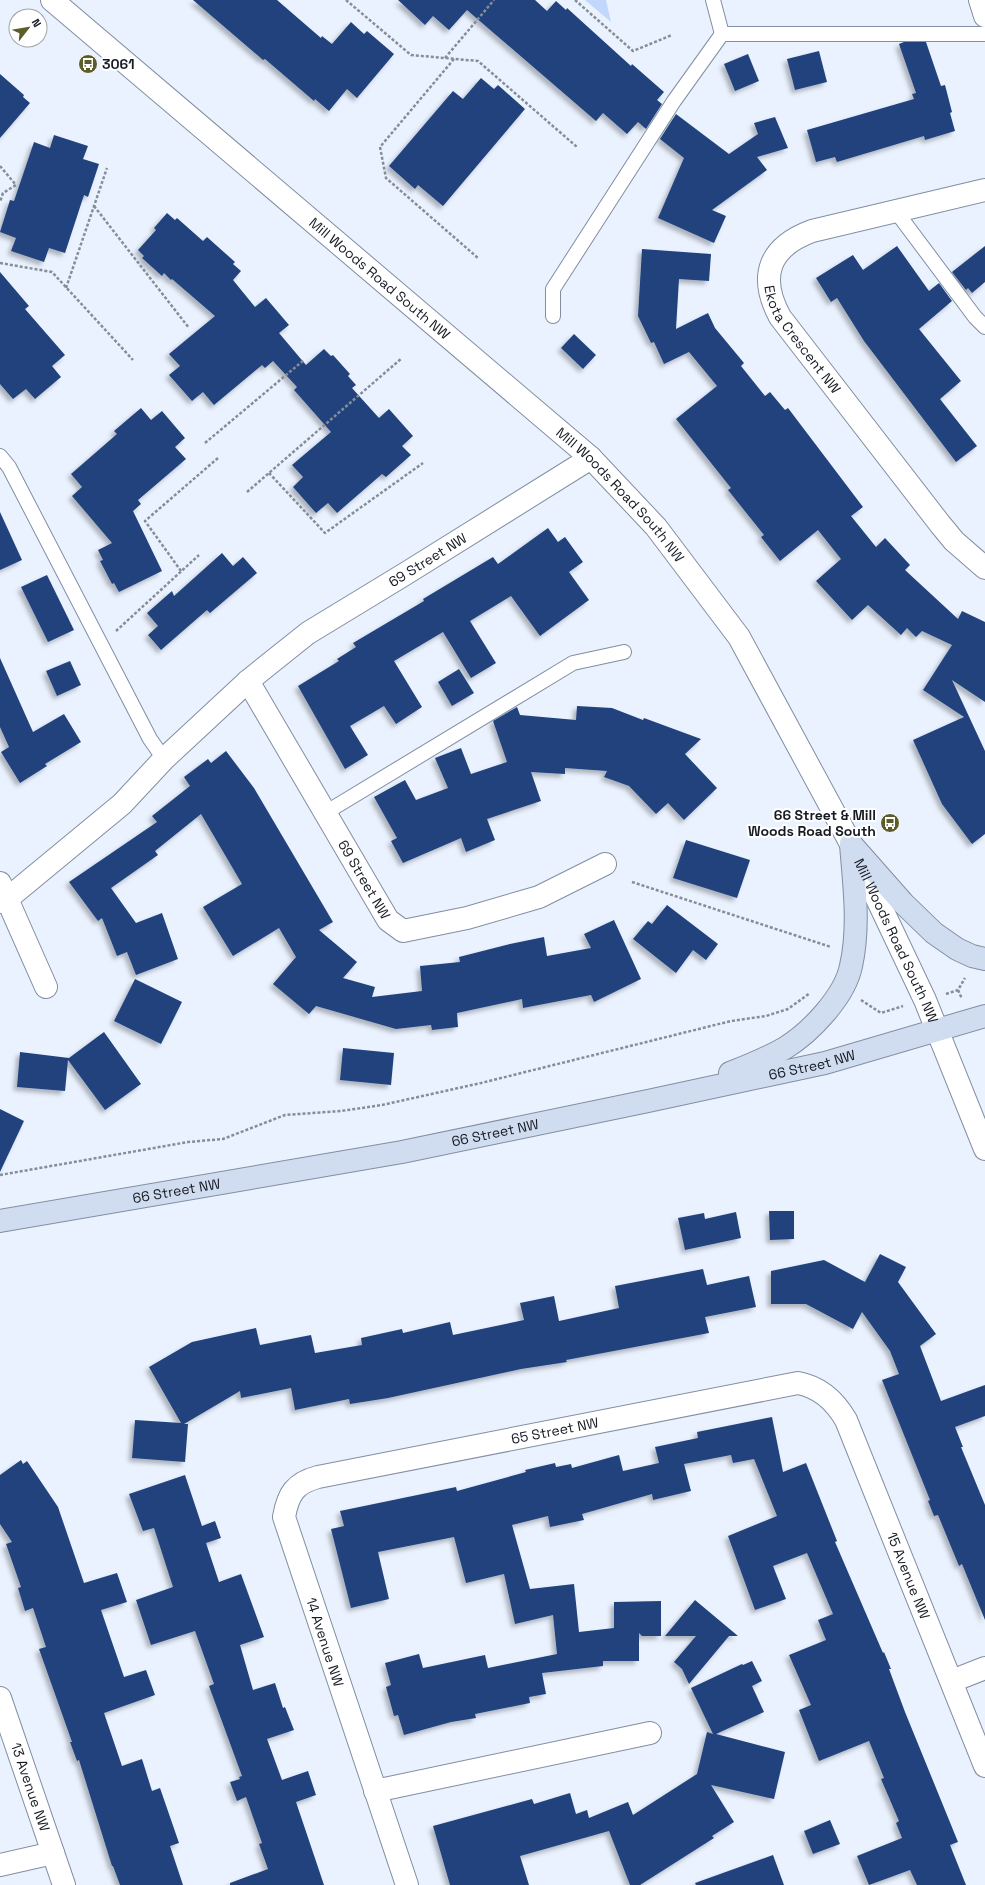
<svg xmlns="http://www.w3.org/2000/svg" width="985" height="1885" font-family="'Space Grotesk',sans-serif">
	<defs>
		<filter id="shadow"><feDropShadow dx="-3.5" dy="3.5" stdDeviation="2" flood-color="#0004"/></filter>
	</defs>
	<rect width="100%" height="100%" fill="#eaf2ff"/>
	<!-- green -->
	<polygon fill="#c1d8fc" points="585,0 606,0 611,22"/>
	<!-- building -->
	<g fill="#20437d" filter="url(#shadow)">
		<polygon points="193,0 277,0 321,38 322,36 332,44 351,22 364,34 367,31 394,54 357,98 347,89 329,111 315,99 314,101 265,59 263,60"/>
		<polygon points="398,0 535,0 547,11 556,1 566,10 567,8 631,66 632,64 664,92 657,100 662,104 646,129 638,122 627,134 603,113 596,121 467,10 449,30 433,16 425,25"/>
		<polygon points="904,42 926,42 941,86 945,85 952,112 950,113 955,131 925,140 924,136 837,162 835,157 816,162 807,130 914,99 912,94 916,93 899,44"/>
		<polygon points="819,51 827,82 795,90 787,59"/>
		<polygon points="748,54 759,81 735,91 724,64"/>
		<polygon points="0,74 24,95 23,97 30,103 0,138"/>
		<polygon points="481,78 494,89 498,85 525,109 443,206 418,185 415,189 389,166 453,91 463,99"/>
		<polygon points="676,114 729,154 758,134 754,123 775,117 788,148 757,157 767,170 712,210 726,216 714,243 658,218 684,158 660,139"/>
		<polygon points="54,135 88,146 83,159 99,164 88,197 84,195 65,253 49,248 44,262 11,251 16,238 0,232 10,200 14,201 34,142 50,148"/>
		<polygon points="167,213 175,220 177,218 203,241 207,237 235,262 233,264 241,271 233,280 255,307 266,298 289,325 279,333 306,365 324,349 331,356 333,355 350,374 348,376 356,385 352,388 379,418 389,409 413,436 402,446 411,455 386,477 382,474 337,513 328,503 316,513 293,487 303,477 292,465 331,432 294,390 297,387 273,361 265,368 262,365 214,405 203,392 192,401 169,375 180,366 169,354 215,316 172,279 171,280 164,273 162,276 142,258 144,256 138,250 156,230 154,228"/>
		<polygon points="897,246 929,291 939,283 952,301 919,329 961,381 940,399 977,446 956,462 864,341 837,298 831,302 816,278 853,255 863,270"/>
		<polygon points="985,246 985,282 972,293 968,288 966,290 952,272"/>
		<polygon points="642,249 711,254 709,281 679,279 676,329 708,313 715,328 744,363 741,366 765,396 770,392 785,410 788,408 863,507 851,516 876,547 885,538 910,565 905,570 958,619 962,611 985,622 985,702 952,680 985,751 985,834 972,844 942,804 913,740 964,717 923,690 952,645 922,631 916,637 907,628 901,635 868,605 852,620 816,581 841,559 818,530 780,561 761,537 764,535 728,490 731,488 676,419 717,386 689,352 664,364 654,342 651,343 638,316"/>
		<polygon points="0,272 29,306 25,309 65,355 52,366 61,377 35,399 26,389 13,399 0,384"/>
		<polygon points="574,334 596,355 583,369 561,348"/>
		<polygon points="141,408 151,420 162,411 185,438 175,447 186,459 138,500 141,504 133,511 162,571 119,592 114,583 112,584 100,561 103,560 98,550 112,543 72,496 82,487 71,474 117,434 114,431"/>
		<polygon points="0,512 22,560 0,570"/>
		<polygon points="548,528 558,542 565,537 583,562 569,572 589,600 540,636 511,596 470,621 496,663 471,678 443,632 394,661 422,707 396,724 384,706 350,726 368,755 345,769 298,686 339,661 337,659 356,647 353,643 424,601 423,599 493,557 498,564"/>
		<polygon points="222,553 233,566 243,557 257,573 210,613 207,610 161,650 148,635 158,626 147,613 172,591 174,596"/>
		<polygon points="47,575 74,630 48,642 21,587"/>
		<polygon points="0,658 33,732 64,714 81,742 45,764 47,766 20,783 1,752 9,747 0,727"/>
		<polygon points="70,661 81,685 57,696 46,671"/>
		<polygon points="459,669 474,693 452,706 438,682"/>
		<polygon points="577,706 612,708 643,720 644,718 701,739 685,754 717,788 684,820 668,803 656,814 629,786 604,777 607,771 565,768 565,774 531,772 541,801 487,819 495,840 466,852 461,838 403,863 391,841 397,838 374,797 405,780 416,800 448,788 435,758 461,748 471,774 507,762 493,721 517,707 520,715 576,720"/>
		<polygon points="226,751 254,788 333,922 319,930 357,962 343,978 375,987 372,997 422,991 420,966 460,962 459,957 510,944 544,937 547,956 591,948 584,934 614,920 641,979 594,1002 591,995 523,1008 522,999 457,1013 458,1027 432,1030 431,1025 396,1029 316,1006 309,1014 273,984 296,957 279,928 233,956 203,907 242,884 201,814 155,851 158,855 111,888 136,923 162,913 178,959 136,975 127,952 117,956 102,918 98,921 69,882 157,822 152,816 190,786 184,777 208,759 211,763"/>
		<polygon points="686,840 750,860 737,898 673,878"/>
		<polygon points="667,905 718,944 706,960 693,950 676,973 633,939 648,921 652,924"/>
		<polygon points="135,979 182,1002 161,1044 114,1021"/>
		<polygon points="104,1032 141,1084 105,1110 68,1060 65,1091 17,1087 20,1052 69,1058"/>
		<polygon points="343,1048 394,1053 391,1085 340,1080"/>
		<polygon points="0,1109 24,1121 0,1172"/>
		<polygon points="769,1211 794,1211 794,1239 770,1240"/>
		<polygon points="736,1212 741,1238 685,1250 678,1218 704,1213 705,1219"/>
		<polygon points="880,1254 906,1267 898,1282 936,1334 920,1346 941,1401 985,1385 985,1416 955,1427 963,1447 961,1447 985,1505 985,1620 962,1564 959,1566 938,1515 934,1516 928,1501 930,1500 882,1380 899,1374 890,1351 862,1312 853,1329 806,1304 771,1304 771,1271 824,1260 865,1282"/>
		<polygon points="703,1269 707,1285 749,1276 756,1307 705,1317 709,1333 566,1360 567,1362 521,1369 388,1398 350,1404 349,1399 295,1410 291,1388 241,1398 240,1391 184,1424 188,1424 185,1462 132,1458 135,1420 181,1423 149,1367 192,1342 256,1328 260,1345 311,1335 315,1353 362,1345 361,1338 402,1329 403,1333 450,1322 453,1335 524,1320 520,1303 554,1296 559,1321 619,1308 615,1286"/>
		<polygon points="772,1417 783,1472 806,1463 837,1541 835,1542 883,1653 884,1652 891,1669 889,1669 905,1712 958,1842 950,1845 966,1885 917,1885 910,1870 869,1885 857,1856 902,1838 896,1823 899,1821 881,1779 884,1778 869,1741 819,1761 799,1710 811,1705 789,1655 826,1640 818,1620 833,1614 807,1553 773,1566 786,1599 755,1610 728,1536 777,1516 754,1459 733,1463 731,1455 684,1464 691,1491 653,1500 652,1494 582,1514 584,1520 550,1527 548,1516 512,1525 530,1589 574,1584 579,1632 614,1628 614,1602 661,1601 661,1636 642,1636 639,1633 639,1661 603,1661 603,1666 542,1673 546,1694 529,1697 530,1703 475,1714 476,1718 451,1722 404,1735 398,1715 394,1716 386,1687 391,1685 385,1663 419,1654 423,1668 485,1655 488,1668 557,1654 553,1615 515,1624 504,1574 466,1583 454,1537 378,1552 389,1599 351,1608 331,1529 344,1526 340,1511 456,1487 457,1491 526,1472 525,1470 555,1463 556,1467 571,1464 572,1468 619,1455 623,1471 659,1463 655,1447 698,1438 697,1432"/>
		<polygon points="21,1460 23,1464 27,1461 58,1507 84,1583 117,1573 127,1602 101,1610 124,1677 146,1670 155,1695 104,1713 122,1766 142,1759 152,1791 160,1788 179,1843 170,1846 183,1885 120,1885 113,1866 112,1866 79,1760 77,1761 70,1742 72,1742 39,1649 46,1647 33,1608 25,1611 18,1588 21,1587 6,1544 12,1542 0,1524 0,1475"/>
		<polygon points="185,1475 202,1526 215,1521 221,1538 206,1543 219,1582 241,1574 264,1637 240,1645 253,1690 275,1683 283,1708 285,1707 294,1730 267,1739 282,1780 308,1771 316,1795 296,1802 324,1885 230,1885 230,1883 268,1869 259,1844 262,1843 246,1797 237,1801 230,1782 240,1779 239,1777 242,1776 209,1686 214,1684 195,1631 151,1645 136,1600 173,1587 154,1528 143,1531 129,1494"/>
		<polygon points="695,1600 738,1636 729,1636 689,1684 682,1669 674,1662 696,1636 665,1636"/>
		<polygon points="752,1661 762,1681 752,1686 764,1712 716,1734 785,1752 774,1799 711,1785 734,1822 712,1836 714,1838 640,1885 630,1885 609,1831 520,1856 529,1885 450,1885 433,1826 532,1799 534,1804 570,1793 576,1814 587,1810 589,1818 628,1802 633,1815 697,1774 707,1732 713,1734 691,1688 742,1664 743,1665"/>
		<polygon points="830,1820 840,1844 813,1854 804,1831"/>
		<polygon points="773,1855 784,1885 696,1885 695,1883"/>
	</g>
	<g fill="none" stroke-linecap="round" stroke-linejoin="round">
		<defs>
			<g id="service">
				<polyline points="713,0 722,34 985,34"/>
				<polyline points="895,210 975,317 985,327"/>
				<polyline points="553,316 553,289 674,101 722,34"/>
				<polyline points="0,456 9,467 150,739 164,759"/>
				<polyline points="325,813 573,663 624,652"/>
			</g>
			<g id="minor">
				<polyline points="980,0 985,16"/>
				<path id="s1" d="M985,190L812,231C769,247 758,276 780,317L940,524L954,541L985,568"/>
				<path id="s2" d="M248,681L388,920L403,931L467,918L539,897L605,864"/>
				<polyline points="0,883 46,987"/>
				<path id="s3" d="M0,902L7,899L122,804L164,759L248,681L308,633L405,574L591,458"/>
				<polyline points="952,1681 985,1668"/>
				<path id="s4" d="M0,1698L64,1885"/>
				<polyline points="375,1791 650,1733"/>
				<polyline points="0,1865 53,1853"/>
				<path id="s5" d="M407,1885L284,1517C288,1494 295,1483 318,1477L798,1383C820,1387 835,1401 846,1420L985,1766"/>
			</g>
			<g id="tertiary">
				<path id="s6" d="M52,0L591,458L656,527L739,637L851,844L925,1000L985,1149"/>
			</g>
			<g id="secondary">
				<polyline points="851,844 903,903 934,933 957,949 972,956 985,959"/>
				<path d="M730,1073C748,1066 768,1058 785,1048C811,1032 845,996 851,966C860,926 854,884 851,844"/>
				<path id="s7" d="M0,1221L402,1152L648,1101L825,1063L985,1016"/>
			</g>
		</defs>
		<!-- service casing -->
		<use href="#service" stroke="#828ea1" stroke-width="16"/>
		<!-- minor casing -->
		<use href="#minor" stroke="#828ea1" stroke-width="24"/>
		<!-- tertiary casing -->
		<use href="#tertiary" stroke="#828ea1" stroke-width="24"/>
		<!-- secondary casing -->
		<use href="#secondary" stroke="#828ea1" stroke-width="24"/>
		<!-- path -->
		<g stroke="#868d97" stroke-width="2.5" stroke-dasharray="3 2" stroke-linecap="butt">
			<polyline points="346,0 411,55 478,61 577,147"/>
			<polyline points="575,0 633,51 672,35"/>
			<polyline points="445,58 494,0"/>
			<polyline points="454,59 380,147 386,178 478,258"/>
			<polyline points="0,166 16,185 3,193 0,202"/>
			<polyline points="94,206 189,328"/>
			<polyline points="0,263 52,272 133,360"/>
			<polyline points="66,288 107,168"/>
			<polyline points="205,443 304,360"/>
			<polyline points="269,473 325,533 423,463"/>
			<polyline points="247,492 402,358"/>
			<polyline points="181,571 145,521 218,458"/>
			<polyline points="116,631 199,555"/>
			<polyline points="632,882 831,947"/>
			<polyline points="958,990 962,999"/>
			<polyline points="946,994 958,990 965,978"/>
			<polyline points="861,1000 881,1013 903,1006"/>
			<polyline points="0,1175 188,1142 223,1139 285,1115 341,1111 382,1105 481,1083 731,1021 766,1016 788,1009 810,993"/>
		</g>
		<!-- service -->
		<use href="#service" stroke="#fff" stroke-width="14"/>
		<!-- minor -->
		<use href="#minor" stroke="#fff" stroke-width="22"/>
		<!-- tertiary -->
		<use href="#tertiary" stroke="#fff" stroke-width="22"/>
		<!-- secondary -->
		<use href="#secondary" stroke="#d0dcef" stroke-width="22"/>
	</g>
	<!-- icons -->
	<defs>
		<symbol id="bus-disc" viewBox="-11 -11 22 22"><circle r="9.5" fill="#5c5d2a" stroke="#fff"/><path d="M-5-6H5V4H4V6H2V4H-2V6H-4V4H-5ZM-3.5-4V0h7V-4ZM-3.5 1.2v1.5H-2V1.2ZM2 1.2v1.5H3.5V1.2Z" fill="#fff"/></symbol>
	</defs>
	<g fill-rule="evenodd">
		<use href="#bus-disc" x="77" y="53" width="22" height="22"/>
		<use href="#bus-disc" x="879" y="812" width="22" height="22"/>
	</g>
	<g text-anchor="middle" stroke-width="4" stroke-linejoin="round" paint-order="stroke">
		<!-- poi labels -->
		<g font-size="14" font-weight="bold" fill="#161a22" stroke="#fff" text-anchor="start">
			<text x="102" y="69">3061</text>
			<text x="876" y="820" text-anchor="end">66 Street &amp; Mill<tspan x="876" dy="16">Woods Road South</tspan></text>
		</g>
		<!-- street labels -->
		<g font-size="14" fill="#161a22" stroke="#fff">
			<text dy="5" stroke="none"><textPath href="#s6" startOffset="430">Mill Woods Road South NW</textPath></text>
			<text dy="5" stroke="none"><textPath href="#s1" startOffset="317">Ekota Crescent NW</textPath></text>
			<text dy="5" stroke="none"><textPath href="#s6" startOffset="754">Mill Woods Road South NW</textPath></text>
			<text dy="5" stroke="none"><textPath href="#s3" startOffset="550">69 Street NW</textPath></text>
			<text dy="5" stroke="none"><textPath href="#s2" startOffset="230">69 Street NW</textPath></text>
			<text dy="5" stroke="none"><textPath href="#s6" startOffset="1282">Mill Woods Road South NW</textPath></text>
			<text dy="5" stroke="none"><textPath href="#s7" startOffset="827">66 Street NW</textPath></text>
			<text dy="5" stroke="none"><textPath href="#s7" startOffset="503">66 Street NW</textPath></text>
			<text dy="5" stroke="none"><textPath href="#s7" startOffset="179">66 Street NW</textPath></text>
			<text dy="5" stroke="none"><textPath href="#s5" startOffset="686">65 Street NW</textPath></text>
			<text dy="5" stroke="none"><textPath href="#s5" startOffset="1164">15 Avenue NW</textPath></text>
			<text transform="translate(325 1642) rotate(72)" y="5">14 Avenue NW</text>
			<text dy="5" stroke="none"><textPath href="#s4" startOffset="94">13 Avenue NW</textPath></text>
		</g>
	</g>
	<!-- north arrow -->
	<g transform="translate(28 28) rotate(59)"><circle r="19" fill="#ffffff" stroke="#a2a3a7"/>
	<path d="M0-3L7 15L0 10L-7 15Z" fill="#5c5d2a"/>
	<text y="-6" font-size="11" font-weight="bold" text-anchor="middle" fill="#161a22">N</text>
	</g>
</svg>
